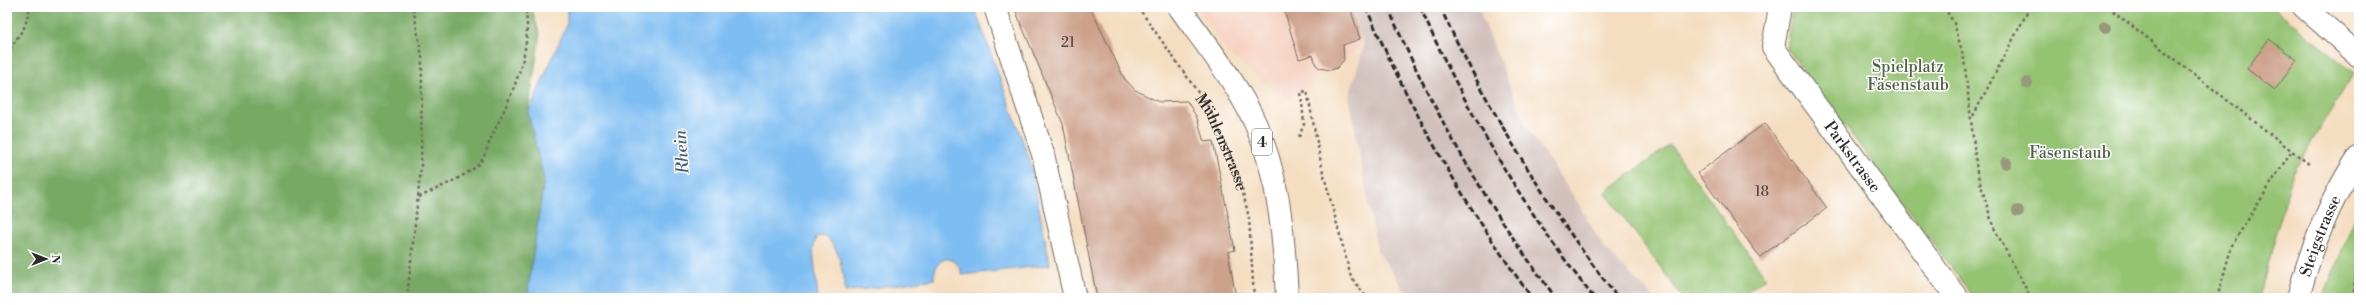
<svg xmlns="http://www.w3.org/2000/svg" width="2366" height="305" font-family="'Libre Bodoni',serif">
	<rect width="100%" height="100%" fill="#fff"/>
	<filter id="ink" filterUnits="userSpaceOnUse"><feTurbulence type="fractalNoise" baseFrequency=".025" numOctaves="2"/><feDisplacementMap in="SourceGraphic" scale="8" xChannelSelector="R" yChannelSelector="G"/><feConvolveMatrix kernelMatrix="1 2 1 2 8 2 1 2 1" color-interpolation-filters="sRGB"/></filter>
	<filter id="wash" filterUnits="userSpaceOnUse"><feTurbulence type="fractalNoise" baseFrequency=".012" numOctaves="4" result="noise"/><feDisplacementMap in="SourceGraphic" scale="16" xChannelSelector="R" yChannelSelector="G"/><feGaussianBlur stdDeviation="0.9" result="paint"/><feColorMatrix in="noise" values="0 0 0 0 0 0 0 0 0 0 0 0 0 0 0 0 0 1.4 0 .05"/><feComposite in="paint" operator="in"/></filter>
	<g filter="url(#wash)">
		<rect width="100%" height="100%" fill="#f4ddc0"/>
		<!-- built -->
		<polygon fill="#f5d3c1" points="1196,7 1350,7 1363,45 1287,100 1230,55"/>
		<!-- industrial -->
		<polygon fill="#d1c0bc" points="1351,7 1478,7 1527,128 1574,197 1605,249 1654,298 1410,298 1377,250 1349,97 1364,46"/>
		<!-- green -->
		<g fill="#94c372" stroke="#60774e">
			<polygon points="1793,7 2273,7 2354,73 2293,172 2259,298 1974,298 1786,47"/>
			<polygon points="1670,145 1766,278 1738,298 1683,298 1605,192"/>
			<polygon points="2359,208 2359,298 2323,298"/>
		</g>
		<!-- forest -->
		<polygon fill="#77a964" stroke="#516a48" points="7,7 531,7 540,35 528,113 544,179 527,298 7,298"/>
		<!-- water -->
		<path fill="#7ebdf2" stroke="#54748e" d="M567,7H974L1030,161L1050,265L962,275C957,252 934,254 934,279L845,292C842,272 842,248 824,236L816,237L813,250L818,298H527L544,179L528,113L567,25Z"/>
		<g id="blocks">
			<!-- building -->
			<g fill="#cca08a">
				<polygon points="1014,7 1090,7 1124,78 1135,90 1159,102 1187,101 1197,118 1204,142 1213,141 1235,250 1228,252 1236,298 1097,298 1063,124"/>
				<polygon points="1283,7 1350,7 1360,39 1343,45 1344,60 1337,68 1330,70 1320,68 1316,65 1313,55 1299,59"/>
				<polygon points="2269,39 2297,60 2275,90 2247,69"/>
				<polygon points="1765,123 1827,208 1760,257 1698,173"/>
			</g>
		</g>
	</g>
	<g filter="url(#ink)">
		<use href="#blocks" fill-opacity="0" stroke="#71695f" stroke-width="1"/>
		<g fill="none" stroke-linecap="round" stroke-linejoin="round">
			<defs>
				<g id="minor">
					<polyline points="995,7 1043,154 1075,298"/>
					<path id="s2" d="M1780,7L1773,47L1957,298"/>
					<polyline points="2304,7 2359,56"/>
					<path id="s3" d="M2298,298C2312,246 2329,201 2359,156"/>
				</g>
				<path id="major" d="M1179,7C1206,45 1237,82 1256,125C1280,180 1284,239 1287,298"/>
			</defs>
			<!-- minor casing -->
			<use href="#minor" stroke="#71695f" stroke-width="24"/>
			<!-- major casing -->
			<use href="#major" stroke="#71695f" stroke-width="24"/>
			<!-- path -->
			<g stroke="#71695f" stroke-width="2.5" stroke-dasharray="3 3" stroke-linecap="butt">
				<path id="s1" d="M1138,7L1211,111L1239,176L1249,218L1254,298"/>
				<polyline points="1944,7 1954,23 1964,59 1977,172 1993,226 2031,298"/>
				<polyline points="2108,7 2310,165"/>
				<polyline points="7,54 25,26 30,7"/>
				<polyline points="1973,116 2030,7"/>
				<polyline points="1299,137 1304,124 1301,92 1307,91 1322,168 1351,277 1367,298"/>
				<path d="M419,197C438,188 461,179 478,165C484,160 488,145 491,138C510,98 534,52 525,7"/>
				<polyline points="407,298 421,168 422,57 413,7"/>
				<polyline points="2217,298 2232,245 2292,150"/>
				<polyline points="2353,298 2359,251"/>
			</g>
			<!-- minor -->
			<use href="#minor" stroke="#fff" stroke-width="22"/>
			<!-- major -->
			<use href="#major" stroke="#fff" stroke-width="22"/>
			<!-- rail -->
			<g stroke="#2b2b2b" stroke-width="3" stroke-dasharray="6 3" stroke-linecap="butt">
				<path d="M1366,7C1410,110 1466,207 1532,298"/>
				<path d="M1388,7C1432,111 1488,208 1556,298"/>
				<path d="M1420,7C1466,111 1524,209 1594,298"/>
				<path d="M1440,7C1489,111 1547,207 1618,298"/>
			</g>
		</g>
		<!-- trees -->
		<g fill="#9a987c">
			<circle cx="2105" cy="27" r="6"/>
			<circle cx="2027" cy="83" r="6"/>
			<circle cx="2006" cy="163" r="6"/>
			<circle cx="2018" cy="211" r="6"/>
		</g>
	</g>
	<g text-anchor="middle" stroke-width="3" stroke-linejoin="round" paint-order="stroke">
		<!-- number labels -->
		<g font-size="14" fill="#534843">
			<text x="1068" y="47">21</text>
			<text x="1762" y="196">18</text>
		</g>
		<!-- shield labels -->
		<rect fill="#fff" stroke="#6b6b6b" stroke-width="1" x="1252" y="129" width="20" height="26" rx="3"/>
		<g font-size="15" font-weight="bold" fill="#2b2b2b">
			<text x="1262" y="147">4</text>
		</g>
		<!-- park labels -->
		<g font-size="16" fill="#506044" stroke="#fff">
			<text x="1908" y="72">Spielplatz<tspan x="1908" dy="18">Fäsenstaub</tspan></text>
			<text x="2070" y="158">Fäsenstaub</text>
		</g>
		<!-- street labels -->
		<g font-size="16" fill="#2b2b2b" stroke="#fff">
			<text dy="6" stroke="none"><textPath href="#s1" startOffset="160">Mühlenstrasse</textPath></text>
			<text dy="6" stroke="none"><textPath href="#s2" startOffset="176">Parkstrasse</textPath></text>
			<text dy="6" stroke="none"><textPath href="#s3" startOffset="66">Steigstrasse</textPath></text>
		</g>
		<!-- water labels -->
		<g font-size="17" font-style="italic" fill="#485e71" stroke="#fff">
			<text transform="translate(681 152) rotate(-94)" y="6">Rhein</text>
		</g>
	</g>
	<!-- margin -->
	<rect width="2366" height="305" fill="none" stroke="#fff" stroke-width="24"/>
	<!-- north arrow -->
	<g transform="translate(46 259) rotate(90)" stroke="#ffffff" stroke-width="3" paint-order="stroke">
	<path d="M0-3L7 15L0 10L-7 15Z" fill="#2b2b2b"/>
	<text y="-6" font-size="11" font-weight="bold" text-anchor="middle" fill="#2b2b2b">N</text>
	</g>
</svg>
